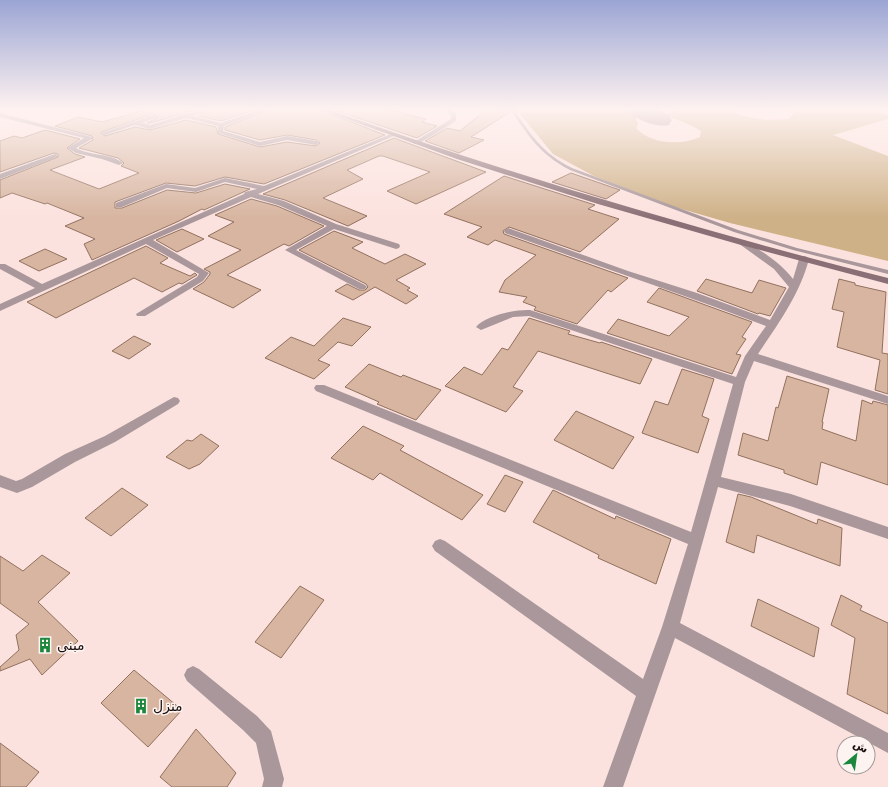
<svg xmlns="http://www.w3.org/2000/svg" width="888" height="787" font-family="'DejaVu Sans','Noto Sans Arabic',sans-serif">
	<rect width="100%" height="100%" fill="#fce2de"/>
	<!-- green -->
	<path fill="#ceb187" d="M515,108H553L575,110L587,108H621L635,116L638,124L636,128C650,144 681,146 700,137L701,131C690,123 677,121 664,114L688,108H725L743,116L765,120L789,119L794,113L786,108H865L888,115V119L833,135L888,156V261L730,223L654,201L594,176L553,154Z"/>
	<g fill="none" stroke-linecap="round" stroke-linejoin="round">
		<!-- taxiway -->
		<path fill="#988481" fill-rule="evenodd" d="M625,108C641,107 662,105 672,120L669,125C656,128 633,119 625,108Z"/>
	</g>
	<!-- building -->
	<g fill="#d7b5a0" stroke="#91715e">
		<polygon points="152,108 260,108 221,121 198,116 202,113 202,110 199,109 150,123 147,123 157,118 157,116 152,114 102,132 101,133 105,136 135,127 150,130 186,120 216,127 218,134 260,147 287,142 316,146 320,143 316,140 287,135 260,140 225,130 225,127 273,108 315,108 385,135 264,184 225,177 195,186 166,183 115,202 115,208 122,208 167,190 196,193 225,184 250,189 204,210 202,209 179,221 92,260 84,244 95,239 65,226 84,218 47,203 45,204 12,193 0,198 0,180 58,157 58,154 54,153 0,172 0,141 14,136 22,138 45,130 80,139 67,148 75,154 85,157 50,170 99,189 139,173 121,166 124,163 118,158 79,148 93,140 92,136 55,126 78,117 102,122"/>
		<polygon points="328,108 382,108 426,119 422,122 437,126 417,138"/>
		<polygon points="487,109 508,110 510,112 471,137 484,140 459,153 425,141 447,128 460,131"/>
		<polygon points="394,138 486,172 416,204 387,191 430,172 383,156 379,156 347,170 363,179 323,198 367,216 348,226 285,200 263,194"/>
		<polygon points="571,173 594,181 620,190 606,199 552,182"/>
		<polygon points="504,176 595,205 588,209 619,219 580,252 509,227 503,231 504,234 628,278 611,292 608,290 577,324 534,310 536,307 523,302 527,297 499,292 505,280 536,255 495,240 488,245 467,237 482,227 444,214"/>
		<polygon points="251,199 277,206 324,226 289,246 284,244 227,275 261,290 233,308 193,289 204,282 210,274 210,272 204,269 241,250 208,236 234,222 215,215"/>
		<polygon points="182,229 204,239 177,252 156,240"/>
		<polygon points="334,231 363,242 352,248 385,264 405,254 426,264 396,280 410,288 407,290 418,296 406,304 375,287 353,300 335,291 347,284 359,290 365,290 368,287 366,284 299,250"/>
		<polygon points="146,246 168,258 160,263 190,276 195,273 197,275 182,284 179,283 162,292 134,278 56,318 27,302"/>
		<polygon points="45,249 67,259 39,271 19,261"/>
		<polygon points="706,279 752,293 759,280 786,288 770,316 759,313 758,314 697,291"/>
		<polygon points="839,279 855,283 855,285 886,292 882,353 888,354 888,394 875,390 880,360 837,347 844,312 832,309"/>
		<polygon points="659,288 752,322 742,337 746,339 736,354 741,355 732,374 607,333 618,319 669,336 689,317 647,302"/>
		<polygon points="343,318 371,327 352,346 338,342 318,360 330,365 314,379 265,358 291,337 314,346"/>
		<polygon points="529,318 570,331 568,334 600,343 601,342 652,359 640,384 538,351 513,387 523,391 506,412 445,386 464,367 482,375 502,348 508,350"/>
		<polygon points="134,336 151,344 129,359 112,351"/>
		<polygon points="369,364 401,377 403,375 441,390 416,420 377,404 379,402 345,387"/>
		<polygon points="682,369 714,379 702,416 709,419 698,453 642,433 655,401 668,405"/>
		<polygon points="787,376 829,389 822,422 823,422 822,429 856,441 862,400 872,404 873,401 888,405 888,485 821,462 817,485 784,473 784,470 738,455 743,433 768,441 776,407 778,408"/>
		<polygon points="576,411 634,437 613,469 554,440"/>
		<polygon points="363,426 404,446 400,450 483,495 462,520 380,473 373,480 331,458"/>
		<polygon points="201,434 219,446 200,464 189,469 166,457 187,440 192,441"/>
		<polygon points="505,475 523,482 505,512 487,504"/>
		<polygon points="122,488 148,505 111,536 85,518"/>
		<polygon points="553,490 615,519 616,516 671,539 656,584 598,558 599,555 533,522"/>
		<polygon points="738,494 751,497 817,524 818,519 842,528 840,566 757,535 754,553 726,542"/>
		<polygon points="42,555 70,573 38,602 78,641 42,675 30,659 0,671 0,667 19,650 16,635 29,624 0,603 0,556 23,571"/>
		<polygon points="300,586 324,600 281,658 255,642"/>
		<polygon points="841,595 862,606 860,610 888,623 888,714 847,694 855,638 831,625"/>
		<polygon points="758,599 819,628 814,657 751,626"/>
		<polygon points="134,670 182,710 148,747 101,703"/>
		<polygon points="196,729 236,773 227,787 172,787 160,777"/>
		<polygon points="0,743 39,772 26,787 0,787"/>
	</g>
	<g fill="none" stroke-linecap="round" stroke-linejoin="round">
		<!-- lane -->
		<path fill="#a9979b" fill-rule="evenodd" d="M509,108H513C531,135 542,153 572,168L738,230L797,248L888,270V274L793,250L734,232L570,170C539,154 528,135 509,108Z"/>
		<!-- street -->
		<g fill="#a9979b" fill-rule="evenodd">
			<polygon points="264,108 272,108 224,126 223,131 260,142 287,136 316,141 319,143 316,145 287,140 260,146 218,133 218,126 186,118 150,129 135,125 105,135 102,133 153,115 156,117 155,118 142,123 150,125 199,110 201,111 201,113 193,116 221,123"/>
			<polygon points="443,108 450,108 456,113 456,121 418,144 414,144 414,142 451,119 451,115"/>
			<path d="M0,113L92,137V139L76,148C90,156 110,153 123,163L119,165L102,159L76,153L68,148L84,138L0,117Z"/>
			<polygon points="391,134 396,135 258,194 284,201 336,224 399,244 400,246 399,248 396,249 334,229 296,250 365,285 367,287 365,289 359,289 285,250 327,226 278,205 251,197 153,240 209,273 203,281 145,316 137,316 136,314 197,277 199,274 146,244 0,311 0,304 35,288 0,269 0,264 5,264 42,284 244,194 245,192 257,189 225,182 196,192 167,188 122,207 116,207 116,203 166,184 195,188 225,178 264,186"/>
			<polygon points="55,154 57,155 57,157 0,179 0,174"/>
			<path d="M508,228L628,271L697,293L770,320L789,287L774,269L738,243L742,240L745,241C763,252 780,262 793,279L799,259L804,256L807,257L809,259C800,294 778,324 758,354L888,396V404L754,361L745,382L721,477L791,494L888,527V539L790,506L718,487L680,623L888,733V753L675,638L623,787H603L636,696L435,551L432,546L435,541L440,539L445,541L643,679L662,627L688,544L316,391L314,388L316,385H324L691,532L733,384L529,316L513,317L481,330L476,327C485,316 516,309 530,310L736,377L745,356L766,326C680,293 592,264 505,233L504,231Z"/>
			<polygon points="174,397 178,398 180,401 178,404 115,442 75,462 32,487 17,493 0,487 0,475 16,481 22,479 65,454 105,436"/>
			<polygon points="193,666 199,669 257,716 271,731 284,779 282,787 262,787 264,779 256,743 243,730 187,681 184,675 187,669"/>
		</g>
		<!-- secondary -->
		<path fill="#8a7076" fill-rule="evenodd" d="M316,108H324C509,174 697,230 888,278V284L741,245L598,204L457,159Z"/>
	</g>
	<!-- sky -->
	<linearGradient id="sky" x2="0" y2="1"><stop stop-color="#9ba5d4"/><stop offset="0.5" stop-color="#fef2f0"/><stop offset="1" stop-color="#fef2f0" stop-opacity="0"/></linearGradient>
	<rect width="888" height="218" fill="url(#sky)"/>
	<!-- icons -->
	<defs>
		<symbol id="building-bare" viewBox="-9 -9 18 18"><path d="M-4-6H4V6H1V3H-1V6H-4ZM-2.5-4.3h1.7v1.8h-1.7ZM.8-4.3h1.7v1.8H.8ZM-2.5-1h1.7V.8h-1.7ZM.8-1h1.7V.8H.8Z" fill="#1b873d" stroke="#fdf4f2" stroke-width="2.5" paint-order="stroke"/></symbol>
	</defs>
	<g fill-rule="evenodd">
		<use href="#building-bare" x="34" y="634" width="22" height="22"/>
		<use href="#building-bare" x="130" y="695" width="22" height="22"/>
	</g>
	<g text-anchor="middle" stroke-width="3" stroke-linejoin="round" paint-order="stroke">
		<!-- near-poi labels -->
		<g font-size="14" fill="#1b0d0c" stroke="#fdf4f2" text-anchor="start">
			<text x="57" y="650">مبنى</text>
			<text x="153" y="711">منزل</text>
		</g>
	</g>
	<!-- north arrow -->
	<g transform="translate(856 755) rotate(29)"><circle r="19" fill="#fdf4f2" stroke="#a39896"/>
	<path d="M0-3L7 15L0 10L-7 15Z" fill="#1b873d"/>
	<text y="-6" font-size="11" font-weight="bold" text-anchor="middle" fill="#1b0d0c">ش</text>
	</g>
</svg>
